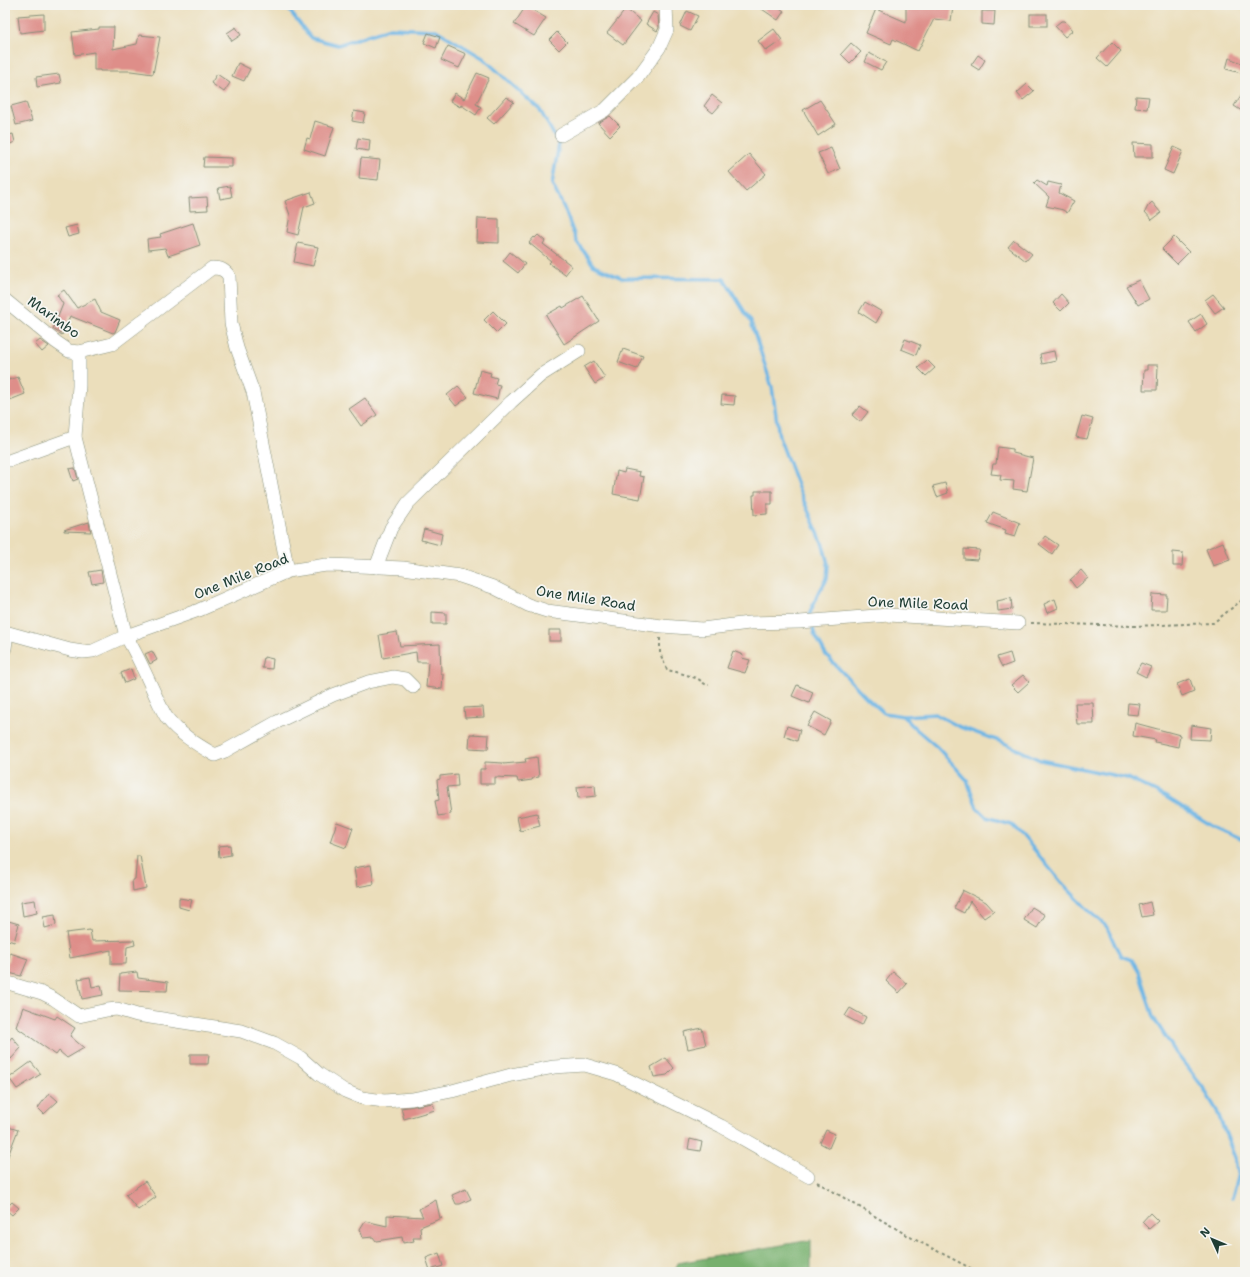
<svg xmlns="http://www.w3.org/2000/svg" width="1250" height="1277" font-family="'Shantell Sans',sans-serif">
	<rect width="100%" height="100%" fill="#f6f6f2"/>
	<filter id="ink" filterUnits="userSpaceOnUse"><feTurbulence type="fractalNoise" baseFrequency=".025" numOctaves="2"/><feDisplacementMap in="SourceGraphic" scale="8" xChannelSelector="R" yChannelSelector="G"/><feConvolveMatrix kernelMatrix="1 2 1 2 8 2 1 2 1" color-interpolation-filters="sRGB"/></filter>
	<filter id="wash" filterUnits="userSpaceOnUse"><feTurbulence type="fractalNoise" baseFrequency=".012" numOctaves="4" result="noise"/><feDisplacementMap in="SourceGraphic" scale="16" xChannelSelector="R" yChannelSelector="G"/><feGaussianBlur stdDeviation="0.9" result="paint"/><feColorMatrix in="noise" values="0 0 0 0 0 0 0 0 0 0 0 0 0 0 0 0 0 1.4 0 .05"/><feComposite in="paint" operator="in"/></filter>
	<g filter="url(#wash)">
		<rect width="100%" height="100%" fill="#ebdebb"/>
		<!-- forest -->
		<polygon fill="#77b06d" stroke="#4b7650" points="811,1240 811,1272 674,1272 678,1263"/>
		<g fill="none" stroke-linecap="round" stroke-linejoin="round">
			<!-- stream -->
			<g stroke="#6eb6e5" stroke-width="3.5">
				<polyline points="285,5 311,38 338,45 390,28 436,30 483,58 540,110 559,144 552,184 564,208 577,242 594,266 622,278 724,279 751,322 772,387 779,437 799,490 822,542 828,564 827,579 817,596 810,613 814,633 826,655 867,698 884,713 903,716 935,714 960,727 1002,742 1040,760 1127,778 1166,797 1214,827 1245,841"/>
				<polyline points="903,716 916,729 937,747 967,780 977,808 986,817 1011,824 1022,835 1061,882 1092,914 1107,927 1115,945 1121,956 1132,960 1139,972 1153,1017 1176,1053 1202,1086 1217,1111 1235,1158 1238,1178 1232,1198"/>
			</g>
		</g>
		<g id="blocks">
			<!-- building -->
			<g fill="#de8e89">
				<polygon points="756,5 776,5 784,11 778,20"/>
				<polygon points="930,5 953,7 951,21 934,19 918,51 893,39 891,44 866,33 876,9 906,22 906,6"/>
				<polygon points="526,6 546,18 534,36 514,24"/>
				<polygon points="626,9 641,21 623,45 607,33"/>
				<polygon points="687,11 698,16 690,31 680,26"/>
				<polygon points="982,11 995,11 994,25 982,24"/>
				<polygon points="653,12 658,15 659,28 657,31 646,24"/>
				<polygon points="44,14 44,30 20,33 18,16"/>
				<rect x="1030" y="14" width="17" height="12"/>
				<polygon points="1061,21 1065,21 1073,30 1065,37 1055,26"/>
				<polygon points="99,27 114,27 113,49 137,44 139,35 160,37 153,74 131,71 100,71 100,70 94,70 94,52 75,55 72,32 99,29"/>
				<polygon points="236,27 241,35 232,41 227,33"/>
				<polygon points="774,29 782,40 766,51 758,41"/>
				<polygon points="557,32 567,42 559,50 549,40"/>
				<polygon points="428,33 440,37 436,48 424,43"/>
				<polygon points="1112,42 1121,51 1107,67 1097,58"/>
				<polygon points="851,43 861,52 850,63 841,54"/>
				<polygon points="448,46 466,54 459,68 441,60"/>
				<polygon points="869,53 886,62 881,70 865,62"/>
				<polygon points="978,55 985,60 979,70 971,65"/>
				<polygon points="1229,58 1244,64 1241,73 1226,69"/>
				<polygon points="238,63 250,69 244,81 232,76"/>
				<polygon points="477,73 489,78 476,104 481,107 476,115 461,105 460,107 450,101 455,93 464,99"/>
				<polygon points="59,74 61,83 37,87 36,77"/>
				<polygon points="217,74 230,83 224,92 211,83"/>
				<polygon points="1027,84 1034,91 1023,100 1017,93"/>
				<polygon points="1245,89 1245,106 1242,111 1234,106"/>
				<polygon points="712,95 722,103 713,113 704,106"/>
				<polygon points="1136,96 1149,97 1147,109 1135,108"/>
				<polygon points="506,97 514,102 494,124 487,118"/>
				<polygon points="820,100 836,124 818,136 803,110"/>
				<polygon points="26,102 32,121 16,125 11,106"/>
				<polygon points="354,111 365,113 363,123 352,121"/>
				<polygon points="610,116 620,126 610,136 598,123"/>
				<polygon points="315,121 334,127 325,156 304,149 307,138 310,139"/>
				<polygon points="13,134 15,142 5,146 5,136"/>
				<polygon points="358,138 370,140 369,151 356,149"/>
				<polygon points="1133,143 1153,144 1153,157 1134,157"/>
				<polygon points="1174,147 1183,151 1173,174 1164,170"/>
				<polygon points="831,148 840,169 828,174 818,153"/>
				<polygon points="749,154 766,174 746,191 729,172"/>
				<polygon points="204,157 232,158 232,167 203,167"/>
				<polygon points="361,158 380,160 378,180 359,178"/>
				<polygon points="1037,180 1047,186 1048,182 1061,185 1059,193 1074,201 1067,213 1063,210 1046,206 1049,197 1034,183"/>
				<polygon points="230,186 232,197 220,199 218,188"/>
				<polygon points="311,192 315,203 304,207 298,235 287,232 290,215 285,201"/>
				<polygon points="207,197 208,210 190,211 189,198"/>
				<polygon points="1152,202 1161,213 1152,220 1145,212 1148,206"/>
				<polygon points="478,218 499,219 499,243 477,242"/>
				<polygon points="193,223 200,245 168,256 165,248 148,250 147,239 161,237 160,234"/>
				<polygon points="77,225 79,234 68,237 65,228"/>
				<polygon points="538,235 545,241 543,244 572,266 565,275 549,263 551,261 529,243 534,237 535,238"/>
				<polygon points="1174,237 1189,252 1177,264 1162,249"/>
				<polygon points="1014,240 1032,254 1026,261 1008,247"/>
				<polygon points="298,243 318,247 313,266 294,262"/>
				<polygon points="510,252 525,264 518,273 503,261"/>
				<polygon points="1139,280 1149,299 1138,305 1126,286"/>
				<polygon points="64,290 77,308 95,299 101,312 120,320 115,332 113,333 70,316 62,335 53,329 63,304 57,295"/>
				<polygon points="1061,294 1069,303 1061,311 1053,303"/>
				<polygon points="1213,294 1224,307 1215,313 1205,300"/>
				<polygon points="583,296 599,321 564,344 546,315 562,306 563,308"/>
				<polygon points="865,302 882,312 876,323 859,312"/>
				<polygon points="493,311 506,324 497,333 484,320"/>
				<polygon points="1201,314 1207,324 1196,332 1189,322"/>
				<polygon points="905,339 920,345 916,355 901,349"/>
				<polygon points="40,340 49,346 42,352 35,344"/>
				<polygon points="623,349 643,356 637,369 618,362"/>
				<polygon points="1054,351 1056,361 1042,364 1040,354"/>
				<polygon points="927,360 935,368 926,376 918,368"/>
				<polygon points="594,361 605,378 595,384 584,367"/>
				<polygon points="1147,365 1158,365 1157,390 1143,390 1144,370 1147,370"/>
				<polygon points="480,370 491,373 490,376 497,378 495,384 500,385 497,399 474,393"/>
				<polygon points="18,377 25,394 10,400 5,390 5,381"/>
				<polygon points="458,386 468,397 456,406 447,395"/>
				<polygon points="722,395 735,396 734,405 721,404"/>
				<polygon points="365,398 377,415 361,426 349,409"/>
				<polygon points="860,406 868,412 860,422 852,415"/>
				<polygon points="1082,416 1093,419 1087,439 1076,437"/>
				<polygon points="998,447 1013,449 1013,453 1033,458 1027,491 1013,489 1014,481 1000,480 1001,475 991,474 993,464 996,464"/>
				<polygon points="75,468 78,479 73,481 69,469"/>
				<polygon points="625,469 640,472 639,476 644,477 640,499 613,494 617,471 624,473"/>
				<polygon points="945,483 948,493 937,497 933,486"/>
				<polygon points="755,491 772,491 772,504 767,504 767,514 754,515 753,495 755,495"/>
				<polygon points="993,512 1020,523 1015,537 1005,534 1006,530 987,523"/>
				<polygon points="89,522 91,532 64,531 64,530"/>
				<polygon points="424,529 442,534 440,545 421,540"/>
				<polygon points="1045,536 1058,545 1052,554 1039,544"/>
				<polygon points="1223,542 1230,560 1213,566 1206,549"/>
				<polygon points="964,549 980,550 977,560 964,559"/>
				<polygon points="1173,552 1183,553 1182,566 1173,566"/>
				<polygon points="101,570 103,582 92,584 89,572"/>
				<polygon points="1081,570 1088,578 1076,588 1070,580"/>
				<polygon points="1152,594 1167,595 1166,610 1151,610"/>
				<polygon points="1011,598 1012,609 998,611 997,601"/>
				<polygon points="1055,599 1058,608 1047,613 1044,604"/>
				<polygon points="432,612 446,613 446,624 432,624"/>
				<rect x="549" y="630" width="12" height="11"/>
				<polygon points="397,632 400,646 440,644 441,674 443,674 442,689 426,687 428,662 417,662 416,652 383,658 379,635"/>
				<polygon points="152,651 157,660 150,664 145,654"/>
				<polygon points="733,651 743,655 742,658 750,660 745,673 727,668"/>
				<polygon points="1010,653 1013,663 1002,667 997,657"/>
				<polygon points="264,657 273,659 272,669 262,668"/>
				<polygon points="1141,663 1151,667 1146,677 1136,672"/>
				<polygon points="131,669 134,679 125,683 121,673"/>
				<polygon points="1023,675 1029,682 1018,692 1011,685"/>
				<polygon points="1190,679 1194,691 1182,696 1177,684"/>
				<polygon points="797,685 813,692 809,703 792,696"/>
				<polygon points="1075,703 1093,703 1094,724 1077,724"/>
				<polygon points="1128,703 1140,704 1138,715 1127,714"/>
				<polygon points="483,707 484,717 465,718 464,708"/>
				<polygon points="815,712 831,721 824,735 807,726"/>
				<polygon points="1135,723 1180,735 1178,747 1155,742 1156,740 1133,736"/>
				<polygon points="1191,725 1211,728 1210,740 1190,739"/>
				<polygon points="787,726 800,730 797,741 784,736"/>
				<polygon points="470,734 489,735 488,749 469,748"/>
				<polygon points="537,757 539,777 533,778 532,780 518,782 517,778 495,777 495,784 480,784 480,769 485,769 485,762 503,763 503,764 526,762 525,759"/>
				<polygon points="457,774 458,786 447,787 451,814 438,816 435,801 439,800 437,780 440,779 440,776"/>
				<polygon points="595,785 596,796 578,798 577,787"/>
				<polygon points="537,813 540,826 520,831 517,817"/>
				<polygon points="337,822 353,828 346,848 330,842"/>
				<polygon points="230,845 231,855 219,857 218,846"/>
				<polygon points="137,856 140,856 146,888 133,891 132,880 135,879"/>
				<polygon points="371,865 374,884 357,887 354,868"/>
				<polygon points="962,890 986,902 994,911 984,918 970,901 964,913 954,908 963,891"/>
				<polygon points="179,898 192,900 189,910 179,907"/>
				<polygon points="35,900 37,913 23,916 21,902"/>
				<polygon points="1150,902 1153,915 1142,917 1139,905"/>
				<polygon points="1032,907 1045,915 1037,928 1024,920"/>
				<polygon points="55,915 56,925 45,928 43,917"/>
				<polygon points="5,920 19,924 14,942 5,939"/>
				<polygon points="90,930 92,941 134,940 135,945 127,947 126,964 111,964 111,950 70,958 66,933"/>
				<polygon points="10,953 28,959 21,976 5,972"/>
				<polygon points="137,972 138,978 168,982 167,991 119,990 120,974"/>
				<polygon points="893,972 907,984 899,993 886,981"/>
				<polygon points="90,977 92,987 101,985 103,995 82,999 78,979"/>
				<polygon points="23,1007 55,1019 57,1016 75,1028 70,1036 84,1048 67,1058 59,1051 56,1055 16,1027"/>
				<polygon points="850,1008 866,1017 862,1025 845,1016"/>
				<polygon points="702,1028 706,1045 688,1049 684,1032"/>
				<polygon points="12,1037 21,1048 11,1059 5,1053 5,1045"/>
				<polygon points="190,1054 209,1054 208,1064 190,1064"/>
				<polygon points="666,1058 674,1068 667,1075 654,1077 651,1067"/>
				<polygon points="31,1062 41,1074 17,1089 9,1078"/>
				<polygon points="49,1093 58,1101 44,1114 38,1108"/>
				<polygon points="433,1103 435,1110 404,1119 401,1108"/>
				<polygon points="5,1126 18,1130 6,1161 5,1161"/>
				<polygon points="826,1130 835,1134 829,1148 820,1143"/>
				<polygon points="690,1139 702,1142 700,1151 688,1149"/>
				<polygon points="145,1181 156,1197 138,1210 126,1195"/>
				<polygon points="466,1189 471,1199 460,1204 456,1204 452,1195"/>
				<polygon points="436,1200 440,1218 442,1218 420,1227 421,1238 413,1238 414,1241 403,1243 402,1237 376,1241 373,1237 363,1238 360,1229 365,1221 387,1226 387,1215 423,1217 419,1209"/>
				<polygon points="12,1202 19,1208 12,1215 5,1209"/>
				<polygon points="1150,1213 1158,1221 1149,1229 1142,1222"/>
				<polygon points="439,1253 443,1266 430,1270 426,1258"/>
			</g>
		</g>
	</g>
	<g filter="url(#ink)">
		<use href="#blocks" fill-opacity="0" stroke="#858e78" stroke-width="1"/>
		<g fill="none" stroke-linecap="round" stroke-linejoin="round">
			<defs>
				<g id="minor">
					<polyline points="561,135 605,110 638,77 659,48 667,30 666,5"/>
					<path d="M5,300L56,342L69,351L79,352L112,344L212,268C220,268 224,269 229,276L231,323L237,348L253,392L288,571"/>
					<path d="M79,352V386L75,437L126,636C138,656 147,677 157,699C160,705 163,712 167,718C179,734 198,745 215,755L225,751L277,722L333,695L368,682L393,677L405,679L413,687"/>
					<polyline points="11,460 75,437"/>
					<polyline points="376,567 391,528 408,503 511,402 541,375 579,351"/>
					<polyline points="5,632 70,650 83,652 93,651 126,636 199,610 288,571 326,565 359,566 403,568 460,576 493,587 528,605 547,611 662,626 702,629 749,623 800,622 889,615 1018,623"/>
					<polyline points="5,648 7,633"/>
					<polyline points="5,982 42,993 54,999 79,1016 107,1010 117,1009 137,1015 241,1031 274,1043 301,1058 319,1074 345,1091 362,1098 384,1101 412,1099 452,1091 511,1075 554,1067 585,1065 616,1074 721,1126 808,1176"/>
				</g>
			</defs>
			<!-- minor casing -->
			<use href="#minor" stroke="#858e78" stroke-width="14"/>
			<!-- path -->
			<g stroke="#858e78" stroke-width="2" stroke-dasharray="3 3" stroke-linecap="butt">
				<polyline points="1031,623 1133,626 1213,623 1242,600 1245,601"/>
				<path d="M660,638V653L667,670C677,672 688,675 698,679C702,681 704,685 709,685"/>
				<polyline points="817,1182 912,1238 978,1272"/>
			</g>
			<!-- minor -->
			<use href="#minor" stroke="#fff" stroke-width="13"/>
		</g>
	</g>
	<g text-anchor="middle" stroke-width="3.5" stroke-linejoin="round" paint-order="stroke">
		<!-- street labels -->
		<g font-size="14" fill="#1f3d34" stroke="#f6f6f2">
			<text transform="translate(54 317) rotate(36)" y="5">Marimbo</text>
			<text transform="translate(241 576) rotate(-22)" y="5">One Mile Road</text>
			<text transform="translate(586 598) rotate(9)" y="5">One Mile Road</text>
			<text transform="translate(918 603) rotate(2)" y="5">One Mile Road</text>
		</g>
	</g>
	<!-- margin -->
	<rect width="1250" height="1277" fill="none" stroke="#f6f6f2" stroke-width="20"/>
	<!-- north arrow -->
	<g transform="translate(1212 1239) rotate(314)" stroke="#f6f6f2" stroke-width="3" paint-order="stroke">
	<path d="M0-3L7 15L0 10L-7 15Z" fill="#1f3d34"/>
	<text y="-6" font-size="11" font-weight="bold" text-anchor="middle" fill="#1f3d34">N</text>
	</g>
</svg>
